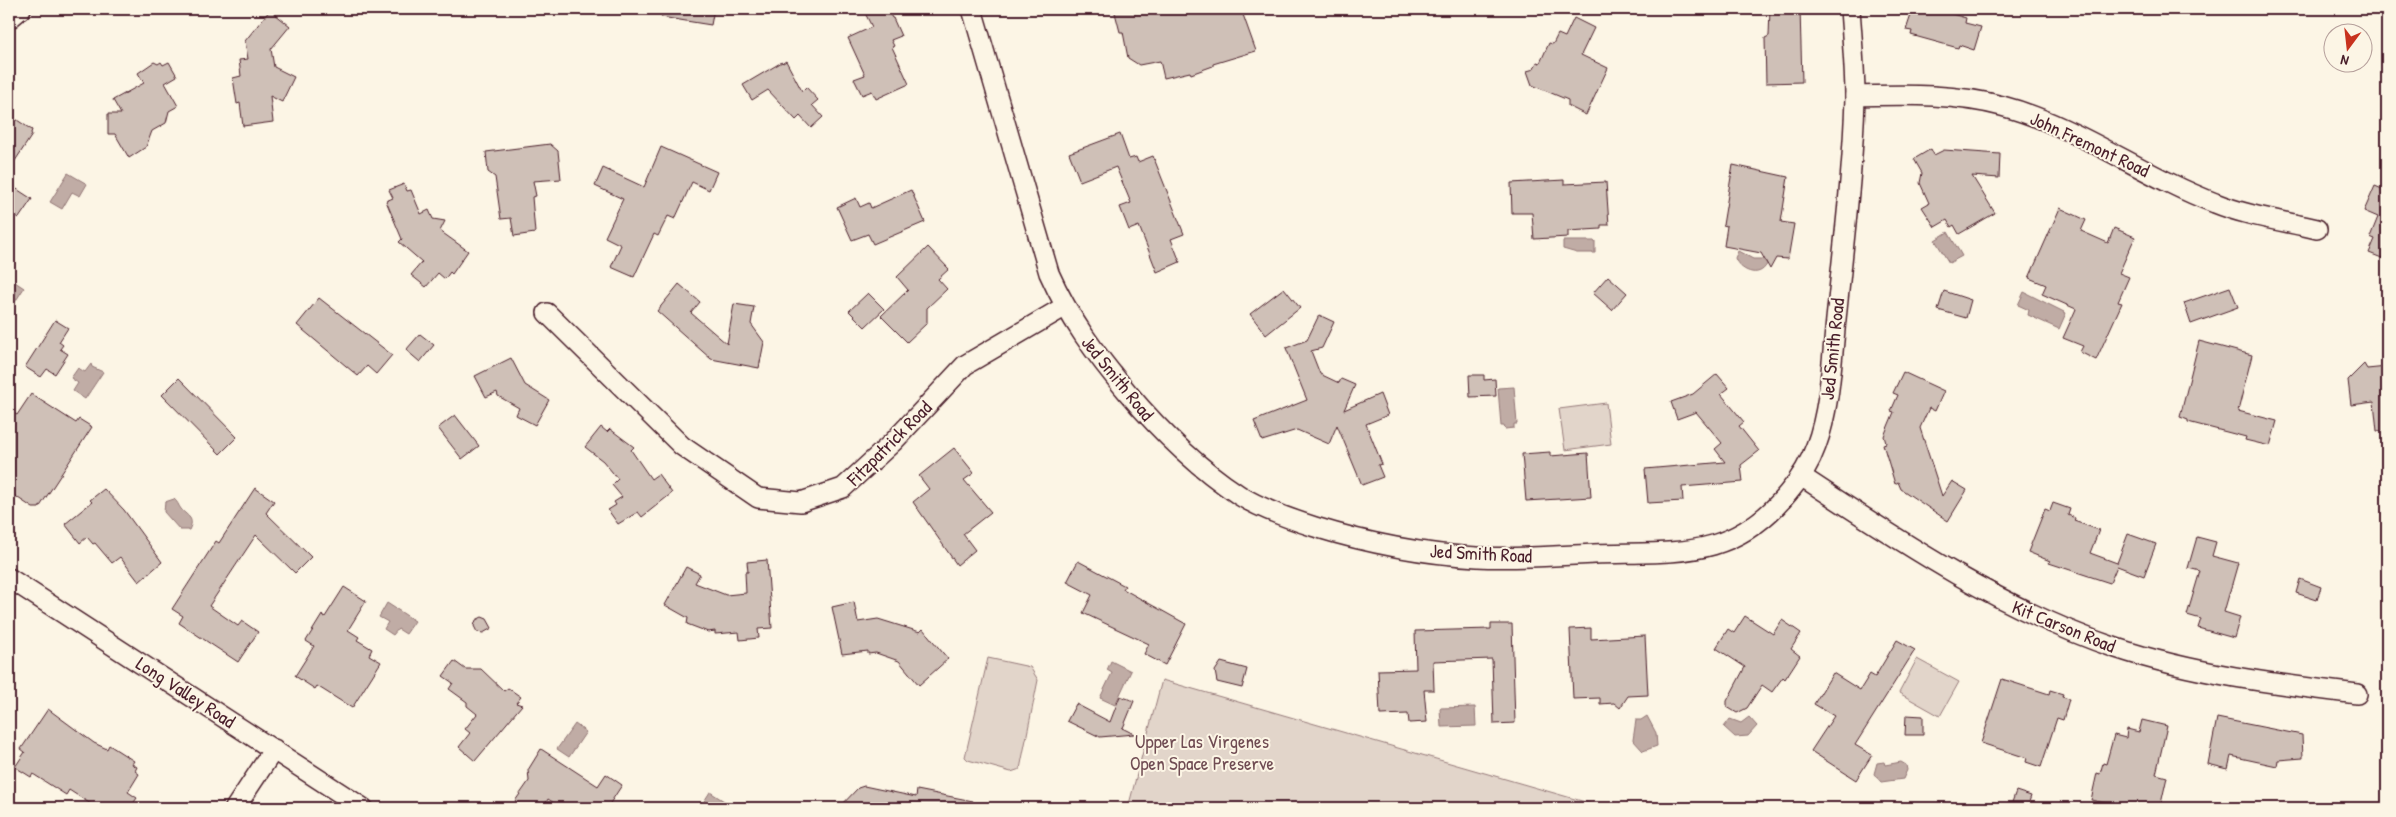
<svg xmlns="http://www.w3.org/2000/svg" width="2396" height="817" font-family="'Patrick Hand',sans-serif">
	<rect width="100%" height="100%" fill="#fcf5e5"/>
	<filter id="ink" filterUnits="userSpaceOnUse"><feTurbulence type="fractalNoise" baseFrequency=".02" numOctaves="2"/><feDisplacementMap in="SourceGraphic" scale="10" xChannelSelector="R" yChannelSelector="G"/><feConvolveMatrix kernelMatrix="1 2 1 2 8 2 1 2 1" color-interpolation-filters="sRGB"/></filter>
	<g filter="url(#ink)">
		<!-- green -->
		<g fill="#e2d5ca" stroke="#967a7a">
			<polygon points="1606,403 1611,444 1565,450 1559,409"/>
			<polygon points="988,658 1030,667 1038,680 1020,769 1011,772 968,760 965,757"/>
			<polygon points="1917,659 1959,682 1940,716 1899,693"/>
			<polygon points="1162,680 1606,808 1128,808"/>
		</g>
		<!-- water -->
		<g fill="#c0aca5" stroke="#917474">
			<polygon points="68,173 87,184 80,196 72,192 62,209 50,202"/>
			<polygon points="1948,232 1962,256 1949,263 1935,240"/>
			<polygon points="1563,241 1595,241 1595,253 1577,253 1563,249"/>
			<path d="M1738,251L1753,259H1763L1767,264C1759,280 1739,270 1735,258Z"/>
			<polygon points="9,278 24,288 15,302 9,298"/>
			<polygon points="2024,292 2066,313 2059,329 2028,315 2029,310 2018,305"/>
			<polygon points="91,364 92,367 103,372 85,399 73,391 78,383 71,378 78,368 85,372"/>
			<polygon points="1514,387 1517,424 1514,424 1514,428 1505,429 1504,426 1501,426 1498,388"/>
			<path d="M174,499C178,502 178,505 181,509C188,517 195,518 189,530H180L164,512L165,502Z"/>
			<polygon points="387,603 415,621 406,634 398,629 393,635 384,629 388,622 379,617"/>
			<polygon points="1111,661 1131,671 1115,705 1100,698 1112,673 1107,670"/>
			<polygon points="1475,707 1476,726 1441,727 1440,708"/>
			<polygon points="1647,716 1656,733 1657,746 1643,751 1633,740 1636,720 1641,720"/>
			<polygon points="1749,717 1757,726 1748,736 1735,737 1724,727 1730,719 1741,723"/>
			<polygon points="575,724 586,732 569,757 557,749"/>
			<polygon points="1884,762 1885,765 1901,762 1906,765 1907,770 1903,779 1881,782 1874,774 1877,763"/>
			<polygon points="710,792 735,808 711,808 703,803"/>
		</g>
		<!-- building -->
		<g fill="#cfc0b7" stroke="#4a1f2b">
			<polygon points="662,9 714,9 711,25 661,17"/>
			<polygon points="863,9 887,9 892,18 893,18 901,36 891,40 894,46 892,47 909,84 876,99 872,91 862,95 854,79 865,75 848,38 872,27"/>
			<polygon points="1114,9 1241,9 1256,51 1213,64 1213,66 1191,74 1190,72 1164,78 1160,61 1139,65 1128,58 1123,32 1120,32"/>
			<polygon points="1770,9 1800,9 1802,82 1766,83 1765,38 1769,36"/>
			<polygon points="1913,9 1953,9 1952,14 1966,18 1965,23 1981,27 1974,50 1959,45 1958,48 1911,35 1912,31 1906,30"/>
			<polygon points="270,10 290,26 271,49 274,67 294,77 282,102 270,96 273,122 243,126 240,103 237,104 233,78 241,76 239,60 248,59 245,41"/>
			<polygon points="1574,18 1594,28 1581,55 1608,68 1586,115 1568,106 1568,100 1532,85 1527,71 1534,69 1537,62 1540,63 1549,43 1553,44 1558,34 1565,37"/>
			<polygon points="786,61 802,91 806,87 818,100 812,105 823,117 811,128 800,116 796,120 768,90 752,100 743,85 782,62 783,63"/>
			<polygon points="154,62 158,64 161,62 163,65 169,62 177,76 165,83 178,106 169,111 166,123 152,131 146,147 129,158 115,134 108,134 108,114 121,114 113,100 144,83 138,73"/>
			<polygon points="14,118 32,130 31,133 32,135 9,170 9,127"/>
			<polygon points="1120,134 1129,159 1136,157 1138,162 1153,156 1184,234 1171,239 1180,262 1157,272 1139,226 1129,230 1120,207 1131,203 1116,167 1080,181 1069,153"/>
			<polygon points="550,144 558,151 561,179 533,181 536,196 532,197 535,233 514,236 511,218 501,219 495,177 488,172 486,152"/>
			<polygon points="661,147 717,172 709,190 692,182 675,219 668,216 658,236 654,234 634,277 611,267 621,245 605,237 623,199 595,186 603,168 644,187"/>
			<polygon points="1931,149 1934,155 1944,150 2000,154 1999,178 1972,176 1995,213 1959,234 1954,225 1951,227 1947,220 1935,227 1922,207 1929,203 1920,183 1922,173 1914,159"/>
			<polygon points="1733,165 1788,177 1781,222 1794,224 1788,259 1776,258 1770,269 1761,253 1724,246 1727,226 1723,225"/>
			<polygon points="1564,180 1564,184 1606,182 1609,225 1601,225 1601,229 1568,231 1568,237 1534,239 1532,213 1512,213 1511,183"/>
			<polygon points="9,184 32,199 19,218 9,211"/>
			<polygon points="404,184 407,191 411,190 421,214 429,210 433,219 445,221 440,231 468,251 452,274 450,272 445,279 438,273 426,287 411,275 422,262 399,242 402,239 386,201 393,198 389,190"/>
			<polygon points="2375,186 2387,191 2387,260 2369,253 2375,239 2370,237 2378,217 2364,211"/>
			<polygon points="911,190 925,222 873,244 868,234 852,240 837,207 856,198 860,207 869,203 871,208"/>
			<polygon points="2060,208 2086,220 2081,231 2108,243 2114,228 2135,237 2119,273 2129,277 2118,302 2122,303 2096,360 2080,352 2083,346 2063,338 2076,309 2042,294 2046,285 2029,278"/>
			<polygon points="928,247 949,269 938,279 947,289 927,308 927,323 907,342 881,316 908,290 897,277"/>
			<polygon points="1608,276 1627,293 1612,310 1593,293"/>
			<polygon points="679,284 700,302 691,313 727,344 734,304 754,307 751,324 764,342 759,368 711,359 657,311"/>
			<polygon points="2230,287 2238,307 2191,324 2184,303"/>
			<polygon points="1284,288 1300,308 1266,335 1250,314"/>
			<polygon points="1944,291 1971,300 1966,318 1938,310"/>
			<polygon points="868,293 884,309 865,327 849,311"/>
			<polygon points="319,298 392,355 376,374 367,366 358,376 297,325"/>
			<polygon points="1319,315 1334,322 1322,348 1311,351 1320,374 1339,383 1341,379 1355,385 1344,410 1380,394 1388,415 1366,424 1382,464 1378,465 1383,477 1362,485 1337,425 1329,444 1297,430 1262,441 1254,421 1307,400 1286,348 1307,340"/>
			<polygon points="55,320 68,328 59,342 63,345 60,349 68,354 55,374 47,369 41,377 25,367"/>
			<polygon points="420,334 434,345 420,362 406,350"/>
			<polygon points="2199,341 2252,355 2238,411 2277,421 2270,446 2245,440 2246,437 2188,422 2188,420 2180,417"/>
			<polygon points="511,358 525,385 549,400 535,425 516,415 519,408 498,396 497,392 486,397 475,376"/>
			<polygon points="2364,364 2367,369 2387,367 2387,430 2377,431 2374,402 2351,405 2348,380"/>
			<polygon points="1903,372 1944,391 1935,411 1929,408 1920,428 1942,496 1952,481 1967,490 1948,521 1901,489 1898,482 1895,484 1883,444 1886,443 1884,436 1894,412 1891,411 1898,395 1893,393"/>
			<polygon points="1717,374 1729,388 1721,394 1744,422 1739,426 1759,451 1741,465 1743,482 1682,487 1683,501 1648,503 1645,469 1725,462 1715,449 1722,443 1696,412 1677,419 1671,402 1693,394"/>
			<polygon points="1469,375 1484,375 1484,380 1495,379 1496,396 1470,397"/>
			<polygon points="179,378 237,437 220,454 162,395"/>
			<polygon points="31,394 76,423 79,419 92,427 39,508 33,508 9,492 9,410 17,415"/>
			<polygon points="455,415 479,446 462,459 438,428"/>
			<polygon points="601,427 607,432 610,429 634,447 631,450 651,479 658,474 672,493 642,517 638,512 618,524 608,510 616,505 614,502 622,497 612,485 618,479 603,461 585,447"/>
			<polygon points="954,448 974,473 964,480 991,512 963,534 975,550 957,565 913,502 929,489 919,476"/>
			<polygon points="1550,452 1550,456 1588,453 1591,497 1526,501 1522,454"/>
			<polygon points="255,488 274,501 266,513 311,557 295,573 256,535 209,606 238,626 242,621 258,632 238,662 179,623 183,616 172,609 216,541 219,543"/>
			<polygon points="104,489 124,510 162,562 139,582 120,557 112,563 95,543 93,544 87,537 80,543 65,524 92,502 90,500"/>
			<polygon points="2053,503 2070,509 2068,515 2075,518 2074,521 2099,530 2090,553 2117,563 2128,534 2156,544 2144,576 2117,566 2110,583 2049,563 2050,561 2028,552 2045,509 2050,511"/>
			<polygon points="2197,537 2216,542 2212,556 2238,563 2224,612 2240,617 2234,638 2198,628 2201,619 2187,615 2200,571 2188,568"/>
			<polygon points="767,560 772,628 758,629 759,638 740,640 739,632 715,634 715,631 708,632 687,624 688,618 665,605 686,567 700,574 695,583 726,595 746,593 745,572 748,572 747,562"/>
			<polygon points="1078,561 1125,586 1123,589 1186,624 1165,665 1144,654 1149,644 1083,613 1092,595 1067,582"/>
			<polygon points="2300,579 2321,587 2317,600 2296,593"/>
			<polygon points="344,587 366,601 348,630 359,637 357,640 372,649 369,655 381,662 352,708 317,686 315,689 295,676 314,646 306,641 322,615 325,617"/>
			<polygon points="854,602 858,622 878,619 920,632 923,629 948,659 919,685 899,661 876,653 868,654 868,651 842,654 832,607"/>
			<polygon points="1745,616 1773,634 1782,620 1801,633 1791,649 1800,656 1785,679 1783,677 1772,692 1762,685 1747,708 1737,713 1727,707 1727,701 1745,667 1716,648 1728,629 1734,633"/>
			<polygon points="482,617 487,619 492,628 483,633 477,632 474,626 476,620"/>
			<polygon points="1491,624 1512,624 1515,723 1494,724 1492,659 1433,661 1434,690 1424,690 1427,722 1409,723 1408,714 1380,715 1378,670 1416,669 1415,631 1491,629"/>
			<polygon points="1591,628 1591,639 1645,636 1648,695 1628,696 1620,708 1614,703 1600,704 1600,698 1573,699 1570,629"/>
			<polygon points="1897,640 1915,650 1855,745 1872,755 1856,780 1811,751 1834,716 1814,704 1833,673 1860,690 1870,674 1875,677"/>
			<polygon points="454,661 465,669 481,669 504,691 508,688 521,697 516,703 522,705 475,761 459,747 470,733 465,729 477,714 467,706 467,702 449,689 453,683 443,676"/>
			<polygon points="1221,662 1247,669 1242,688 1217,682 1215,671"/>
			<polygon points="2002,679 2049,694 2050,690 2063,694 2062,697 2069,699 2063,720 2057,718 2041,767 2026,762 2027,758 1981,743"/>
			<polygon points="1120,696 1134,701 1123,728 1122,728 1134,734 1100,737 1067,721 1076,704 1110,722"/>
			<polygon points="48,709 94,743 107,749 109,745 134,761 132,764 137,767 135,771 139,774 128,792 137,798 130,808 97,808 69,790 66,795 33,774 31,777 15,767 25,752 21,749"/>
			<polygon points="1906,715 1923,716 1923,735 1905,735"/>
			<polygon points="2217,718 2302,735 2303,758 2278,760 2277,766 2231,756 2228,769 2208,764"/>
			<polygon points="2142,720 2167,726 2156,774 2167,777 2160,808 2126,808 2091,800 2097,773 2100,774 2103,763 2106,764 2114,735 2126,738 2127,729 2139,732"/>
			<polygon points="541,749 598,786 606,774 622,785 607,808 562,808 548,799 543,808 525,808 515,801 529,781 528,770"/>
			<polygon points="864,786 916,797 917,790 973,801 972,808 839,808 858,788"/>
			<polygon points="2016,791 2031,796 2027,808 2010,808"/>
		</g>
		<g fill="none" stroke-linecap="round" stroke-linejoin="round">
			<defs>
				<g id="minor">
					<path d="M972,9L1049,273C1069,318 1096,355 1128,393C1160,431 1197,467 1239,495C1261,509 1290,519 1315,527C1367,543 1423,554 1477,557C1516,559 1555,556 1594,554C1674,551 1731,562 1788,493C1800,479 1810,463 1816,446C1831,406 1832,353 1837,310C1844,240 1853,169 1855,98C1855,68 1852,38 1850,9"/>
					<polyline points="9,19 21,9"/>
					<path d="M1855,96C1904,95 1953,93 2002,106C2078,126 2141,175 2215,203C2247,216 2283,221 2317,229"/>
					<polyline points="547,313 682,446 758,498 801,502 843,488 893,442 965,365 1064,307"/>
					<path d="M1801,476C1901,542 2001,609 2116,648C2194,674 2276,684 2357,694"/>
					<polyline points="9,578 363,808"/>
					<polyline points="235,808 274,749"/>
				</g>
			</defs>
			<!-- minor casing -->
			<use href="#minor" stroke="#4a1f2b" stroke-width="22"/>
			<!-- minor -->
			<use href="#minor" stroke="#fcf5e5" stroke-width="19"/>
		</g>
	</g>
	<g text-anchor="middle" stroke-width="4" stroke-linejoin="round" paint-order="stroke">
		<!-- street labels -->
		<g font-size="19" fill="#4a1f2b" stroke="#fcf5e5">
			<text transform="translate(2090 144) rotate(25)" y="7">John Fremont Road</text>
			<text transform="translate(1832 349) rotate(-84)" y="7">Jed Smith Road</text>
			<text transform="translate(1118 378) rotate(51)" y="7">Jed Smith Road</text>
			<text transform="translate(889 443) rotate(-45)" y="7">Fitzpatrick Road</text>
			<text transform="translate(1481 553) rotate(3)" y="7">Jed Smith Road</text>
			<text transform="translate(2064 626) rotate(22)" y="7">Kit Carson Road</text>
			<text transform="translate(186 692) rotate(33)" y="7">Long Valley Road</text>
		</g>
		<!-- park labels -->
		<g font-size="19" fill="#704c53" stroke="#fcf5e5">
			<text x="1202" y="748">Upper Las Virgenes<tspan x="1202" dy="22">Open Space Preserve</tspan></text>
		</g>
	</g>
	<!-- margin -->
	<rect width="2396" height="817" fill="none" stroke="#fcf5e5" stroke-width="30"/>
	<rect x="15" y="15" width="2366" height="787" fill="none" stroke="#4a1f2b" stroke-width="2" filter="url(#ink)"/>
	<!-- north arrow -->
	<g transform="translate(2348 48) rotate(195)"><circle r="24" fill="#fcf5e5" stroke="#b59f9b"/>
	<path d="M0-4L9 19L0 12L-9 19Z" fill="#c8321e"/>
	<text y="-8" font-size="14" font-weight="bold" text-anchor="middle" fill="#4a1f2b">N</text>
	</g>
</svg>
